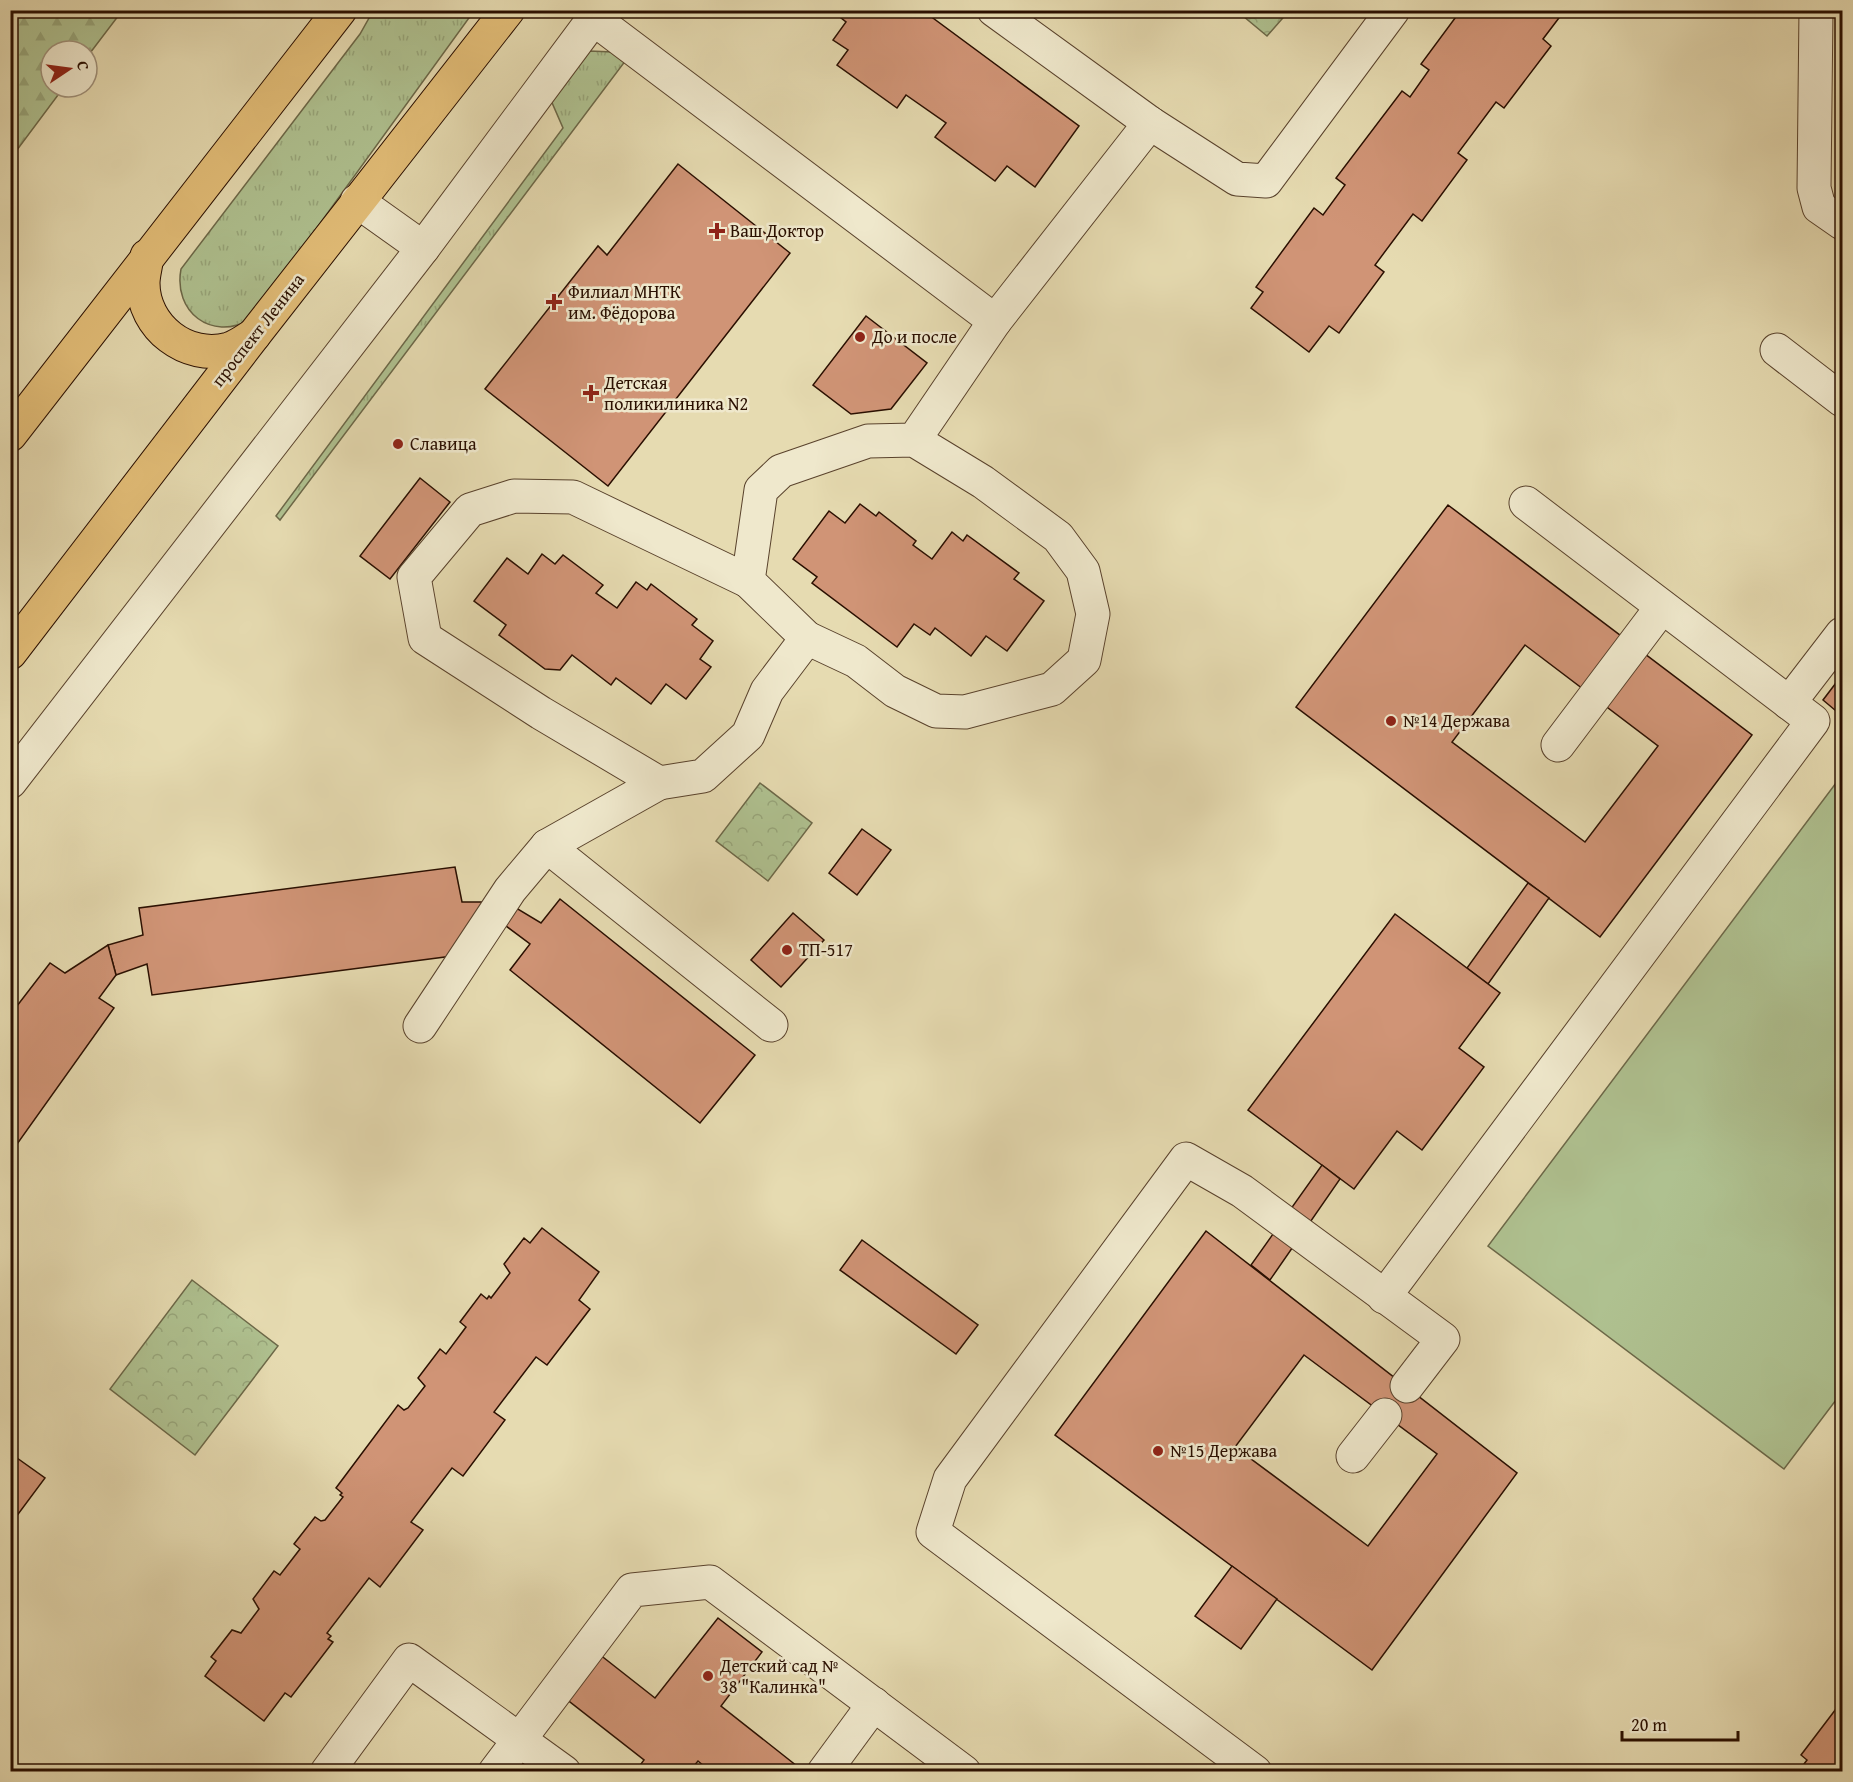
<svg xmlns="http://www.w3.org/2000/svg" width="1853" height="1782" font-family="'Gentium Book Plus',serif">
	<defs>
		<pattern id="grass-tufts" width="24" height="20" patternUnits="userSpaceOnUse" patternTransform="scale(1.5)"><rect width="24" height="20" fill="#afc190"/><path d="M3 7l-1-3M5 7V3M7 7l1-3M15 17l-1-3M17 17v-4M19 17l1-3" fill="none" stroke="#97a57a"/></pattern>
		<pattern id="forest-firs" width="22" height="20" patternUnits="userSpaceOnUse" patternTransform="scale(1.5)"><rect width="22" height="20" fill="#afc190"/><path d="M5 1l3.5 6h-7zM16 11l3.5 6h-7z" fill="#97a57a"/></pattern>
		<pattern id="park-crowns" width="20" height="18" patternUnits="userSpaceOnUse" patternTransform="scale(1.5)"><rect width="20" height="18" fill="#afc190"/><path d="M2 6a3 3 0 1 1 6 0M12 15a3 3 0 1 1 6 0" fill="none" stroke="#97a57a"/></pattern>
	</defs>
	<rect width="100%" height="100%" fill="#e6dbb1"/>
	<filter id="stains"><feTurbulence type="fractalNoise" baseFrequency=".00333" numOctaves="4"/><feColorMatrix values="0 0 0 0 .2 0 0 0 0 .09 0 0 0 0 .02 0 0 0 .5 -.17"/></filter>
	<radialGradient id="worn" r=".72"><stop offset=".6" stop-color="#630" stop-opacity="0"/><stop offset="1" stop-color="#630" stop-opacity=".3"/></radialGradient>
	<!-- grass -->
	<g fill="url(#grass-tufts)" stroke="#6c6848" stroke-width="1.5">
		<path d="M373,11H474L250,320C211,341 173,312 181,269L360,34Z"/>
		<polygon points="589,51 613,52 626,60 280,520 276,516 563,128 550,98"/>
	</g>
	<!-- forest -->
	<polygon fill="url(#forest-firs)" stroke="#6c6848" stroke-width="1.5" points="11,10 122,11 87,57 87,51 51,51 51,87 64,87 11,158"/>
	<!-- park -->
	<g fill="url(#park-crowns)" stroke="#6c6848" stroke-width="1.5">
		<polygon points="1237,11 1289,11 1267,36"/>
		<polygon points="760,783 812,823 768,881 716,841"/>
		<polygon points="192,1280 278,1346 195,1455 110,1389"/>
	</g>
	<!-- pitch -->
	<polygon fill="#afc190" stroke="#6c6848" stroke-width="1.5" points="1842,775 1842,1392 1784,1469 1488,1246"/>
	<!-- building -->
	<g fill="#d09476" stroke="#2a0f00" stroke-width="1.5" fill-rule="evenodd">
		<polygon points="831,10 922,10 1079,126 1035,187 1007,166 995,181 935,137 946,123 906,95 897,108 837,65 848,50 833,40 846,22"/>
		<polygon points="1461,10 1565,10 1543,39 1551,46 1504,108 1496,102 1458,153 1467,160 1422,221 1413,214 1375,265 1384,272 1339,333 1329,326 1309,352 1251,308 1263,292 1256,287 1314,208 1323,215 1345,185 1336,178 1402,91 1410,97 1429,70 1421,64"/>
		<polygon points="678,164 790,253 608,486 485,389 598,246 607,255"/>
		<polygon points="866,316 927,363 891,409 851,414 813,385"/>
		<polygon points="420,478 450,502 390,579 360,556"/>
		<polygon points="860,504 876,516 879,512 916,541 913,545 932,559 952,532 963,541 967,535 1019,573 1014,579 1044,601 1007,651 986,636 971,656 935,628 930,635 914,624 897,647 812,583 817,577 793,559 829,511 845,523"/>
		<path d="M1448,505L1752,735L1600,937L1296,707ZM1525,645L1658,746L1585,842L1452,742Z"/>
		<polygon points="542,554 555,564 563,555 603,585 596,593 617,608 636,582 647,590 651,584 697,619 692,625 713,641 700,659 711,667 686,699 666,684 651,704 616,678 611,685 572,655 560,670 545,669 499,635 506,625 474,601 507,558 528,574"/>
		<polygon points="1842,675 1842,716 1823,700"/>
		<polygon points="862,829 891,850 857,895 829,873"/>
		<polygon points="455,867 462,902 506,902 468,954 152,995 147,964 116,975 108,945 143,935 139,908"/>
		<polygon points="1528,883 1549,898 1488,984 1467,968"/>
		<polygon points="560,899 755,1055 700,1123 510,970 530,944 498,920 506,902 541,923"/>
		<polygon points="793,913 824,940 781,987 751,960"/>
		<polygon points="1395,914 1500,993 1459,1048 1484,1067 1422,1150 1397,1131 1354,1189 1248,1110"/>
		<polygon points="108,945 116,975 99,998 114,1008 10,1154 10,1015 50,963 65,973"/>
		<polygon points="1322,1165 1340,1179 1270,1280 1251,1265"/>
		<polygon points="542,1228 599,1272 579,1300 590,1309 547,1365 536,1357 494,1412 505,1420 463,1476 452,1468 411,1522 423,1530 380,1587 369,1578 327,1633 331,1636 328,1639 333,1642 291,1697 285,1693 264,1721 205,1676 216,1661 211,1657 232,1630 241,1633 259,1609 253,1599 274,1571 280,1575 300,1549 294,1544 315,1517 321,1521 325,1520 343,1497 340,1495 342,1493 336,1488 398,1405 404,1410 408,1408 425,1386 418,1378 440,1349 446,1354 466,1327 460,1322 481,1294 487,1299 489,1296 491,1298 510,1273 504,1264 524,1238 530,1243"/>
		<path d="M1206,1231L1517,1473L1372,1670L1055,1435ZM1304,1355L1437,1454L1368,1546L1235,1447Z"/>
		<polygon points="862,1240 978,1325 956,1354 840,1270"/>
		<polygon points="10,1453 45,1478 10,1525"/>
		<polygon points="1232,1566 1277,1599 1241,1649 1195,1616"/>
		<polygon points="718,1618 762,1652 721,1706 802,1770 711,1772 698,1761 689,1772 635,1772 644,1760 565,1698 599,1654 655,1698"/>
		<polygon points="1842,1701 1842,1772 1798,1772 1807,1760 1801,1755"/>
	</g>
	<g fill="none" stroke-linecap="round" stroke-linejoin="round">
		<defs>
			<g id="minor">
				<polyline points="994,10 1150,123 1237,179 1266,181 1393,10"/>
				<polyline points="1816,10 1814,188 1819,207 1842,223"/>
				<polyline points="594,19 995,321 1150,123"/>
				<polyline points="357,201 423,248"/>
				<polyline points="1777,350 1842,400"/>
				<polyline points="914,440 868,441 781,471 761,490 748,581 807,638 856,661 895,691 936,711 965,712 1052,689 1084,660 1093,614 1083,571 1058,537 983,482 914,440 995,321"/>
				<polyline points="1789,703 1842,634"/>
				<polyline points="1558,745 1662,607"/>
				<polyline points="10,782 423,248 600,10"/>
				<polyline points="659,783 703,776 748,735 767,691 807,638"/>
				<polyline points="547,846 659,783 541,713 425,638 414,577 470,510 514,496 573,497 748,581"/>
				<polyline points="420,1026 510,890 547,846 771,1025"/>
				<polyline points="1384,1297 1813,721 1526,503"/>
				<polyline points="1353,1456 1385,1415"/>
				<polyline points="327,1772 409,1660 564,1772"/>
				<polyline points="495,1772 632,1590 710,1582 964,1772"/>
				<polyline points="824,1772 874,1704"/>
				<polyline points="1255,1772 933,1532 950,1479 1186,1159 1242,1191 1443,1339 1407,1386"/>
			</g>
			<g id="major">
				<path d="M147,256C146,265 143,275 143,283C143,327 187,361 229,349C238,346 246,340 254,335"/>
				<polyline points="10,435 340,10"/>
				<polyline points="10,653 254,335 508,10"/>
			</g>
		</defs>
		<!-- minor casing -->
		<use href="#minor" stroke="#59422c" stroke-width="35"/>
		<!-- major casing -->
		<use href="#major" stroke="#2a0f00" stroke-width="35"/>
		<!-- minor -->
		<use href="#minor" stroke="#efe8cc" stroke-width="33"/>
		<!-- major -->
		<use href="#major" stroke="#e3be78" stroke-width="33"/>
	</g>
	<!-- markers -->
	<g fill="#8f2418" stroke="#efe8cc" stroke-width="2">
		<path d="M714 222h6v6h6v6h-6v6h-6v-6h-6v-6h6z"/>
		<path d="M551 293h6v6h6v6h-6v6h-6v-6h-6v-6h6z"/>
		<circle cx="860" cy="337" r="6"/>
		<path d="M588 384h6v6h6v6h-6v6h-6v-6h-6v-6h6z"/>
		<circle cx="398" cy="444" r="6"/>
		<circle cx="1391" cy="721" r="6"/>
		<circle cx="787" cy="950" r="6"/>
		<circle cx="1158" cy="1451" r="6"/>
		<circle cx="708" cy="1676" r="6"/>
	</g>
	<g text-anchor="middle" stroke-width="5" stroke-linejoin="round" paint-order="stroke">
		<!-- poi labels -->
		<g font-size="18" fill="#2a0f00" stroke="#efe8cc" text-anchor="start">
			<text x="730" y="237">Ваш Доктор</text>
			<text x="568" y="298">Филиал МНТК<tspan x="568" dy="21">им. Фёдорова</tspan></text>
			<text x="872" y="343">До и после</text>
			<text x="604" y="389">Детская<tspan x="604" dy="21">поликилиника N2</tspan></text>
			<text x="410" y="450">Славица</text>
			<text x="1403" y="727">№14 Держава</text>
			<text x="799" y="956">ТП-517</text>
			<text x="1170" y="1457">№15 Держава</text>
			<text x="720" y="1672">Детский сад №<tspan x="720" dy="21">38 "Калинка"</tspan></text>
		</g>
		<!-- street labels -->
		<g font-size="18" fill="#2a0f00" stroke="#efe8cc">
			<text transform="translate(258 330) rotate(-52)" y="6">проспект Ленина</text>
		</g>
	</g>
	<!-- margin -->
	<rect width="1853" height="1782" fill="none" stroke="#e6dbb1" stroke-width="36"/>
	<rect x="12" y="12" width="1829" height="1758" fill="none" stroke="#2a0f00" stroke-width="3"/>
	<rect x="18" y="18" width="1817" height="1746" fill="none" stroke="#2a0f00" stroke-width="1.5"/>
	<!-- north arrow -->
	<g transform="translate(69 69) rotate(77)"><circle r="28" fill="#efe8cc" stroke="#a0917a" stroke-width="1.5"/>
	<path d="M0-4.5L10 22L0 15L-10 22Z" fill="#8f2418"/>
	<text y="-9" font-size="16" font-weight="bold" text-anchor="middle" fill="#2a0f00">С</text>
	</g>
	<!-- scale -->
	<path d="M1622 1731v9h116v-9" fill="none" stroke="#2a0f00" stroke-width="3"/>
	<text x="1631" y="1731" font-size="18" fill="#2a0f00" stroke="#efe8cc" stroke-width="4.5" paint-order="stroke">20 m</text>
	<rect width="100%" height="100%" filter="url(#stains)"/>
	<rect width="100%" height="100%" fill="url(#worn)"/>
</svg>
